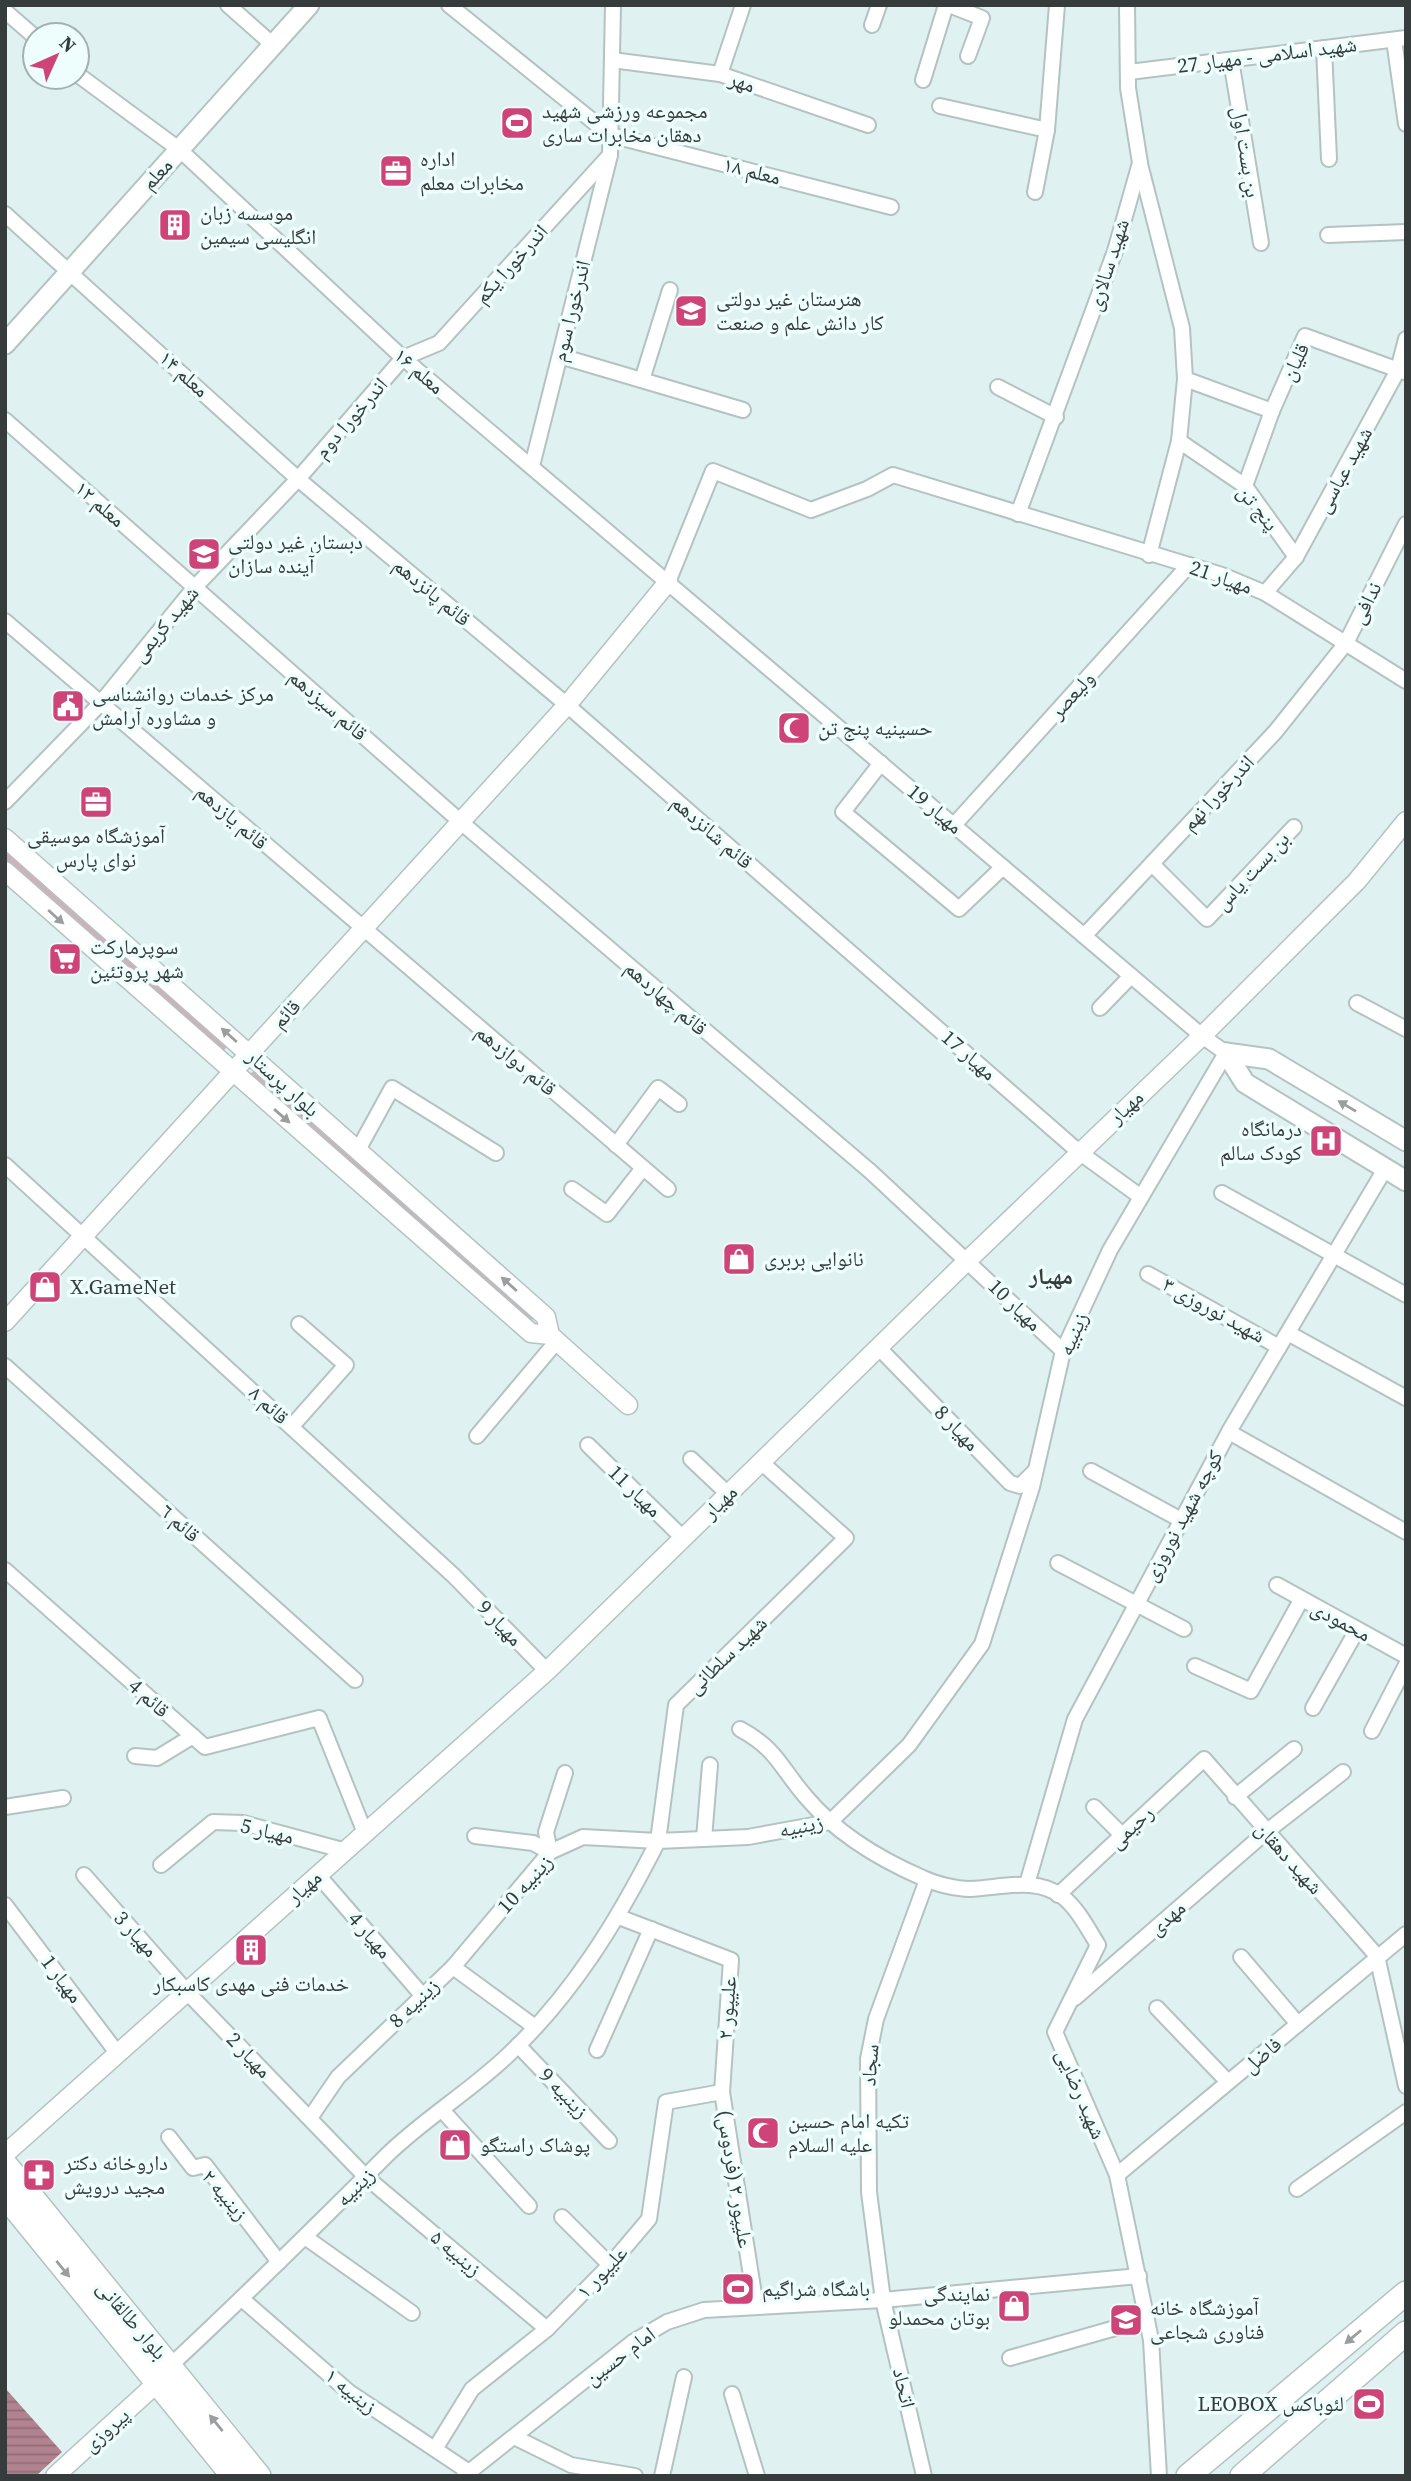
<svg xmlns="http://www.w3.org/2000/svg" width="1411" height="2481" font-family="'Source Serif 4','Noto Naskh Arabic',serif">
	<defs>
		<pattern id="water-rules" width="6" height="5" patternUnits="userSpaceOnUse" patternTransform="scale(1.75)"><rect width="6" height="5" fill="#b1828f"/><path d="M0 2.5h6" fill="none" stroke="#916c76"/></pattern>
	</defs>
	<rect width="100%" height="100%" fill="#dff1f0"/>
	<!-- green -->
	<g fill="#d2b0b9">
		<polygon points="8,851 228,1046 219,1055 5,863"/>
		<polygon points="256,1069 534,1316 531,1323 248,1076"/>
	</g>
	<!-- water -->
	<polygon fill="url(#water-rules)" points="5,2388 62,2452 36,2476 5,2476"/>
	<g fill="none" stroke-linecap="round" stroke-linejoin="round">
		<defs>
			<g id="minor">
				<polyline points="228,5 272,44"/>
				<polyline points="449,5 610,135 891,207"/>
				<polyline points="949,5 982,18 968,56"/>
				<polyline points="5,11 35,37"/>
				<polyline points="872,25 879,5"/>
				<polyline points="1394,40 1406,124"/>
				<polyline points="1324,48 1329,159"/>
				<polyline points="612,60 720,74 868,125"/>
				<polyline points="1231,60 1261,243"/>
				<polyline points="1129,72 1406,38"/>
				<path d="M77,74L180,150L403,358L1202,1036L1226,1053L1110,1250L1063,1351L1032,1487L982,1644L909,1745L830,1822L748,1837L658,1841C618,1920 572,1996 506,2057C469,2092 424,2119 387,2155C316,2226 244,2297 170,2366"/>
				<polyline points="720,74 743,5"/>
				<polyline points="923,80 946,5"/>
				<polyline points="940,106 1047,130"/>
				<polyline points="1140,164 1182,328 1185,379 1179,441 1149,555"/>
				<polyline points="1035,192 1047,130 1057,5"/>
				<polyline points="5,214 298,479 567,705 1079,1152 1141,1197"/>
				<polyline points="1328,235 1406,232"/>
				<polyline points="560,356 743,410"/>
				<polyline points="1185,379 1272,411"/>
				<polyline points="642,380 670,290"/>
				<polyline points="998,387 1056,417"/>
				<polyline points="5,420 462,823 871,1172 1063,1351"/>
				<polyline points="1179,441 1245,486 1296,557"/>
				<polyline points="532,466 610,155 613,5"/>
				<polyline points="1245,486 1272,411 1305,336 1404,372"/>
				<polyline points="1018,514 1115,251 1140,163 1128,88 1127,5"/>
				<polyline points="668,582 713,471 811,510 867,489 893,475 1222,575 1265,593 1406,681"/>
				<polyline points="1265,593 1296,557 1398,370 1406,339"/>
				<polyline points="5,621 668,1189"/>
				<polyline points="881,763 843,812 959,909 1003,867"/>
				<polyline points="5,802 100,704 195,587 298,479 403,358 439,343 610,155"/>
				<polyline points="954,825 1189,565"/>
				<polyline points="1152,864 1207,919 1294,827"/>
				<polyline points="1084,936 1276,731 1346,643 1406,524"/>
				<polyline points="1357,1003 1406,1029"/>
				<polyline points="1100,1008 1131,976"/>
				<polyline points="616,1145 658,1088 679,1104"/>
				<polyline points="358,1150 392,1088 496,1153"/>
				<polyline points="5,1165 454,1576 547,1671"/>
				<polyline points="572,1189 607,1214 643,1168"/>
				<polyline points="1222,1193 1406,1295"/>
				<polyline points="1148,1274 1279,1347"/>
				<polyline points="1288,1333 1406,1398"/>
				<polyline points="879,1348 1010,1483 1020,1486 1034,1472"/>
				<polyline points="5,1366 355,1680"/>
				<polyline points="292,1426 346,1365 299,1324"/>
				<polyline points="1229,1432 1406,1532"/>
				<polyline points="477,1436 557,1341"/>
				<polyline points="588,1445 683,1538"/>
				<polyline points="691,1459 728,1494"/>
				<polyline points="1091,1471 1181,1520"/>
				<polyline points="1058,1563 1184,1629"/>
				<polyline points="5,1570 205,1747 319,1718 365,1833"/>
				<polyline points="1277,1585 1406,1656"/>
				<polyline points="1195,1666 1251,1691 1301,1600"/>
				<polyline points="1313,1708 1357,1630"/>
				<path d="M740,1729C777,1749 780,1767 806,1797C837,1834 879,1859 923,1878C936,1884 956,1889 970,1889C1001,1888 1036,1876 1063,1897C1078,1909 1088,1929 1098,1945L1055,2032L1117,2175L1151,2340L1159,2476"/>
				<polyline points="1372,1731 1406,1665"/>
				<polyline points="135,1756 157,1758 193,1736"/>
				<polyline points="1235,1797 1294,1749"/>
				<polyline points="5,1807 63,1798"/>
				<polyline points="1094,1807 1122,1835"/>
				<polyline points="475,1836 533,1843 550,1852"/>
				<polyline points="704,1839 710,1765"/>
				<polyline points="550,1852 546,1832 565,1773"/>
				<polyline points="161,1865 213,1822 243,1823 346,1851"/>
				<polyline points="84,1875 187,1992 366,2177 547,2329"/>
				<polyline points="318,1875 422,1995"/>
				<polyline points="1027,1884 1075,1719 1231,1428 1385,1169"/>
				<polyline points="1058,1895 1204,1759 1377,1956 1406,2086"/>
				<polyline points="5,1905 118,2054"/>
				<polyline points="619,1917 731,1960 722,2092 756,2307"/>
				<polyline points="1241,1957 1298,2024"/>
				<polyline points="453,1967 535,2027"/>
				<polyline points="1075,1998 1266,1832 1343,1772"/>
				<polyline points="1157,2008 1228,2082"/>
				<polyline points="518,2045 609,2141"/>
				<polyline points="597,2050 651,1929"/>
				<polyline points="442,2110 529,2206"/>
				<polyline points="310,2118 338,2077 453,1967 550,1852 583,1837 658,1841 676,1705 846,1538 761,1462"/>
				<polyline points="169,2137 193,2168 205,2165 279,2262"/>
				<polyline points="1117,2175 1406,1934"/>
				<polyline points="1297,2189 1406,2112"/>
				<polyline points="562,2217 610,2265"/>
				<polyline points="305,2237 412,2313"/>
				<polyline points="242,2299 349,2392 469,2472"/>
				<polyline points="1010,2358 1147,2319"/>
				<polyline points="732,2394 757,2476"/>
				<polyline points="516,2438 571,2465 635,2476"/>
				<polyline points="435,2449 472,2389 547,2329 610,2265 649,2219 666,2102 722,2092"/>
				<polyline points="464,2476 633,2342 667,2322 704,2310 883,2300 1139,2276"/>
				<polyline points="662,2476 684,2377"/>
				<polyline points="924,2476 883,2300 869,2192 868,2059 876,2019 927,1880"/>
			</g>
			<g id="tertiary">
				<polyline points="5,838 546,1317 550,1335"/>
				<polyline points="5,871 531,1333 550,1335 628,1405"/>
				<polyline points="5,1322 567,705 668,582"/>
				<polyline points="5,2154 547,1671 968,1260 1202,1036 1357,881 1406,821"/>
				<polyline points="55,2476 157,2383"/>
			</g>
			<g id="secondary">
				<polyline points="5,344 309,5"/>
				<polyline points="1226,1053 1245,1083 1406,1181"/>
				<polyline points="1226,1053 1269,1059 1406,1141"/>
			</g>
			<g id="primary">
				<polyline points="5,2164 259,2476"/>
				<polyline points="5,2196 233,2476"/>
			</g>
			<g id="trunk">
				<polyline points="1188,2476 1406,2293"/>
				<polyline points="1242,2476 1406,2333"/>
			</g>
		</defs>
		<!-- minor casing -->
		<use href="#minor" stroke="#b3c3c2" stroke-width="18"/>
		<!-- tertiary casing -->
		<use href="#tertiary" stroke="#b3c3c2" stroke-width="21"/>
		<!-- secondary casing -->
		<use href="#secondary" stroke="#b3c3c2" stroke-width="23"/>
		<!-- primary casing -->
		<use href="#primary" stroke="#b3c3c2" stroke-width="26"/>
		<!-- trunk casing -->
		<use href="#trunk" stroke="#b3c3c2" stroke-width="26"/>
		<!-- minor -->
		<use href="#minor" stroke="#fff" stroke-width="14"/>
		<!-- tertiary -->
		<use href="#tertiary" stroke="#fff" stroke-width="18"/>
		<!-- secondary -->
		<use href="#secondary" stroke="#fff" stroke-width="19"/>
		<!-- primary -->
		<use href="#primary" stroke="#fff" stroke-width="23"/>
		<!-- trunk -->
		<use href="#trunk" stroke="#fff" stroke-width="23"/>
	</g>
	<!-- one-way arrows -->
	<defs><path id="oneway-solid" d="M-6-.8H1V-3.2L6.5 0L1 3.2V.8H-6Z" transform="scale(1.75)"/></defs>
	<g fill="#9a9e9e">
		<use href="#oneway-solid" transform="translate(56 917) rotate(42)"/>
		<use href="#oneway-solid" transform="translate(229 1035) rotate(-138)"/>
		<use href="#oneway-solid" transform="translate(1347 1106) rotate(-149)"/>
		<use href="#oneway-solid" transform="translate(282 1116) rotate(41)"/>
		<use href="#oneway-solid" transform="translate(509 1284) rotate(-138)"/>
		<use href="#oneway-solid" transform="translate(63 2269) rotate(51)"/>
		<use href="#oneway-solid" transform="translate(1353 2337) rotate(140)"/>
		<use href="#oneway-solid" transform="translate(216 2423) rotate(-129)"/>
	</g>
	<!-- icons -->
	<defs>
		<symbol id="stadium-square" viewBox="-11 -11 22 22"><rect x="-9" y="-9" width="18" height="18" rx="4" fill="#cf4478" stroke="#edfefd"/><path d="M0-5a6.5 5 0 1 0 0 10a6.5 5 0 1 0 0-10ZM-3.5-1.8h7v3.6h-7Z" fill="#fff"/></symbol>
		<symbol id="office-square" viewBox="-11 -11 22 22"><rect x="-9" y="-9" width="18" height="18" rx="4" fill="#cf4478" stroke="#edfefd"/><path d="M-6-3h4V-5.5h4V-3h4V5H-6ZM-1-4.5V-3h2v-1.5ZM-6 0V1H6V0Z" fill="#fff"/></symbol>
		<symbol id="building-square" viewBox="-11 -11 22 22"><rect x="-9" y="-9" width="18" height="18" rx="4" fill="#cf4478" stroke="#edfefd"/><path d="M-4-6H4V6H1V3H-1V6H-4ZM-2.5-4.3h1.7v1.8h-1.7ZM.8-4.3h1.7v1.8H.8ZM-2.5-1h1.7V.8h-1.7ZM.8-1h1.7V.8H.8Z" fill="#fff"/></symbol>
		<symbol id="school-square" viewBox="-11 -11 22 22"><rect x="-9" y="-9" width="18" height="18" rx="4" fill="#cf4478" stroke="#edfefd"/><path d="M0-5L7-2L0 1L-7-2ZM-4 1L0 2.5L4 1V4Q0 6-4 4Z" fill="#fff"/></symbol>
		<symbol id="civic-square" viewBox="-11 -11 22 22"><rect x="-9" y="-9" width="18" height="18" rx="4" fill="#cf4478" stroke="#edfefd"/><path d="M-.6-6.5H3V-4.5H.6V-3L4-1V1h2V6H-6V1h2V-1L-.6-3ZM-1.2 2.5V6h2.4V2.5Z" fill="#fff"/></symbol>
		<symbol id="mosque-square" viewBox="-11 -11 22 22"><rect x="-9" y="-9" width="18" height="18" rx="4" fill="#cf4478" stroke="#edfefd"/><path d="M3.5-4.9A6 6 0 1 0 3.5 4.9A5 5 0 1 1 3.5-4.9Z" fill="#fff"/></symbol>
		<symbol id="supermarket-square" viewBox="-11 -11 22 22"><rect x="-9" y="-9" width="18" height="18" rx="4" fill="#cf4478" stroke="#edfefd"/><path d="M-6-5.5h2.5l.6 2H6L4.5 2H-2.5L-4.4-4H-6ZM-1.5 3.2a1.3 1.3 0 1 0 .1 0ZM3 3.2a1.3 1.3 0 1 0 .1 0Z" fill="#fff"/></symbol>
		<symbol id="hospital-square" viewBox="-11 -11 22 22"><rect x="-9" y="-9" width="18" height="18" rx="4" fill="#cf4478" stroke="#edfefd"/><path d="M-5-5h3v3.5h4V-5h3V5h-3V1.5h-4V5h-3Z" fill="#fff"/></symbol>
		<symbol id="shop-square" viewBox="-11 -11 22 22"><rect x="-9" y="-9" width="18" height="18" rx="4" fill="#cf4478" stroke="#edfefd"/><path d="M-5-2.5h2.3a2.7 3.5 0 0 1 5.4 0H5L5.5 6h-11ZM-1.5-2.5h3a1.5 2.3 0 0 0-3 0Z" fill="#fff"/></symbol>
		<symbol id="pharmacy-square" viewBox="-11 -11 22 22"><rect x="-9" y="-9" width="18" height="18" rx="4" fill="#cf4478" stroke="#edfefd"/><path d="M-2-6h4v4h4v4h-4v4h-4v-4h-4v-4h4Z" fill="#fff"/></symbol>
	</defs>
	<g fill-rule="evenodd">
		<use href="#stadium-square" x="498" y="104" width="38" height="38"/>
		<use href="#office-square" x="377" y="152" width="38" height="38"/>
		<use href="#building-square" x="156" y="206" width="38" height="38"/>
		<use href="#school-square" x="672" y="292" width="38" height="38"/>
		<use href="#school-square" x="185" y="535" width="38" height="38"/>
		<use href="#civic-square" x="49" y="687" width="38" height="38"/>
		<use href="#mosque-square" x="775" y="709" width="38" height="38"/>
		<use href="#office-square" x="77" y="783" width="38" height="38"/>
		<use href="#supermarket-square" x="46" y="940" width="38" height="38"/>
		<use href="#hospital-square" x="1307" y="1122" width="38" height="38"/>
		<use href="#shop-square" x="720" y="1240" width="38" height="38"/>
		<use href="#shop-square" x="26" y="1268" width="38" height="38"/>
		<use href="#building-square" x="232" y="1931" width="38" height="38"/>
		<use href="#mosque-square" x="744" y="2114" width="38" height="38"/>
		<use href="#shop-square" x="436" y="2126" width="38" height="38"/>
		<use href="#pharmacy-square" x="20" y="2156" width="38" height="38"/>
		<use href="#stadium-square" x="719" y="2270" width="38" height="38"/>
		<use href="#shop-square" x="995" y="2287" width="38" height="38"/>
		<use href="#school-square" x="1107" y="2301" width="38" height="38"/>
		<use href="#stadium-square" x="1350" y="2385" width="38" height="38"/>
	</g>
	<g text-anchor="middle" stroke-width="7" stroke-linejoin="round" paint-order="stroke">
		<!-- street labels -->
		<g font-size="21" fill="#363c3c" stroke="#edfefd">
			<text transform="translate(1267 55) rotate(-7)" y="7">شهید اسلامی - مهیار 27</text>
			<text transform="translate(742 82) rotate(19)" y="7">مهر</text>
			<text transform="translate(1246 152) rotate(81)" y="7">بن بست اول</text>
			<text transform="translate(752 171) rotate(14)" y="7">معلم ۱۸</text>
			<text transform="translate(157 174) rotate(-47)" y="7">معلم</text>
			<text transform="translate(511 264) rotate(-48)" y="7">اندرخورا یکم</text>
			<text transform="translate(1108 265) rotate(-72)" y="7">شهید سالاری</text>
			<text transform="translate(571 311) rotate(-76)" y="7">اندرخورا سوم</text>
			<text transform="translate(1295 362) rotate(-64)" y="7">قلیان</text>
			<text transform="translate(419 371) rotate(41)" y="7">معلم ۱۶</text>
			<text transform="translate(184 374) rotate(42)" y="7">معلم ۱۴</text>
			<text transform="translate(351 418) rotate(-49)" y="7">اندرخورا دوم</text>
			<text transform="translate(1344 470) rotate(-61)" y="7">شهید عباسی</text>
			<text transform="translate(100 504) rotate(41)" y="7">معلم ١٢</text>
			<text transform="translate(1258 508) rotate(51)" y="7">پنج تن</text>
			<text transform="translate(1221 577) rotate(19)" y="7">مهیار 21</text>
			<text transform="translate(432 592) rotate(40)" y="7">قائم پانزدهم</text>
			<text transform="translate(1366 603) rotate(-63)" y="7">ندافی</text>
			<text transform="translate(165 624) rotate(-50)" y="7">شهید کریمی</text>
			<text transform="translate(1072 695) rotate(-48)" y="7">ولیعصر</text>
			<text transform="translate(328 705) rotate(41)" y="7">قائم سیزدهم</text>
			<text transform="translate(1218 793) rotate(-47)" y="7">اندرخورا نهم</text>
			<text transform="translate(935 809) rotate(40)" y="7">مهیار 19</text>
			<text transform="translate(232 817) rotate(41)" y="7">قائم یازدهم</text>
			<text transform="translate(712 832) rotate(41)" y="7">قائم شانزدهم</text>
			<text transform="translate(1252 871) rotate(-47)" y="7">بن بست یاس</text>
			<text transform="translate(666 998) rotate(41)" y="7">قائم چهاردهم</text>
			<text transform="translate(286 1014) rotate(-47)" y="7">قائم</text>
			<text transform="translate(969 1055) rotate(41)" y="7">مهیار 17</text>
			<text transform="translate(516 1060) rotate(40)" y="7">قائم دوازدهم</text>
			<text transform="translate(283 1083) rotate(42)" y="7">بلوار پرستار</text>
			<text transform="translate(1126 1107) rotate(-43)" y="7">مهیار</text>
			<text transform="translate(1015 1305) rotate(44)" y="7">مهیار 10</text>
			<text transform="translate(1214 1310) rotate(29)" y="7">شهید نوروزی ۳</text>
			<text transform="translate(1073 1334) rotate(-67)" y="7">زینبیه</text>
			<text transform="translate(269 1405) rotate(43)" y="7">قائم ٨</text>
			<text transform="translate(957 1428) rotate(46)" y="7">مهیار 8</text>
			<text transform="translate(635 1491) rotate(44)" y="7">مهیار 11</text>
			<text transform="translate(720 1502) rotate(-44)" y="7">مهیار</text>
			<text transform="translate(1183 1516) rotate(-62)" y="7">کوچه شهید نوروزی</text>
			<text transform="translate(180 1523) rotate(42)" y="7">قائم ٦</text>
			<text transform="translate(1341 1621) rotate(28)" y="7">محمودی</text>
			<text transform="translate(500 1623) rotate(46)" y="7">مهیار 9</text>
			<text transform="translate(727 1655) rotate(-44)" y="7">شهید سلطانی</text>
			<text transform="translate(149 1698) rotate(42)" y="7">قائم 4</text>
			<text transform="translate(801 1826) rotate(-12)" y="7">زینبیه</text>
			<text transform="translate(1131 1827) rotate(-43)" y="7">رحیمی</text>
			<text transform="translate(267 1831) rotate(13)" y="7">مهیار 5</text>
			<text transform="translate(1289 1858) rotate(48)" y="7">شهید دهقان</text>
			<text transform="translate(525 1884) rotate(-48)" y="7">زینبیه 10</text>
			<text transform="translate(304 1887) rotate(-42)" y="7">مهیار</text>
			<text transform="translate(1167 1918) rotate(-41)" y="7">مهدی</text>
			<text transform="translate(136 1934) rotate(48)" y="7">مهیار 3</text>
			<text transform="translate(370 1935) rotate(49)" y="7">مهیار 4</text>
			<text transform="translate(62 1979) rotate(53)" y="7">مهیار 1</text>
			<text transform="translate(414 2003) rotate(-44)" y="7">زینبیه 8</text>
			<text transform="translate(727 2008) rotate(-86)" y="7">علیپور ۲</text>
			<text transform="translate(249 2055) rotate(46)" y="7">مهیار 2</text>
			<text transform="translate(1262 2055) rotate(-40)" y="7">فاضل</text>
			<text transform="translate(870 2065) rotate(-85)" y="7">سجاد</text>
			<text transform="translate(564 2093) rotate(46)" y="7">زینبیه 9</text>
			<text transform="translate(1081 2094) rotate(67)" y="7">شهید رضایی</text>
			<text transform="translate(735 2179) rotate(81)" y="7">علیپور ۲ (فردوس)</text>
			<text transform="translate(355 2187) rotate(-45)" y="7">زینبیه</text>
			<text transform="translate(225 2195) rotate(50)" y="7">زینبیه ۲</text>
			<text transform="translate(456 2253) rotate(40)" y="7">زینبیه ۵</text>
			<text transform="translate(602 2272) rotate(-47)" y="7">علیپور ۱</text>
			<text transform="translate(132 2320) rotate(50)" y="7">بلوار طالقانی</text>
			<text transform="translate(620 2356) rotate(-37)" y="7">امام حسین</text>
			<text transform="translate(904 2388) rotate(77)" y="7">اتحاد</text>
			<text transform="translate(351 2391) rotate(38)" y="7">زینبیه ۱</text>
			<text transform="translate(106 2430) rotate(-42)" y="7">پیروزی</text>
		</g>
		<!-- poi labels -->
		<g font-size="21" fill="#363c3c" stroke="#edfefd" text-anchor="start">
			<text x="542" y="118">مجموعه ورزشی شهید<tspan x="542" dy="24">دهقان مخابرات ساری</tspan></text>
			<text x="420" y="166">اداره<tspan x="420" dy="24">مخابرات معلم</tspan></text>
			<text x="200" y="220">موسسه زبان<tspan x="200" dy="24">انگلیسی سیمین</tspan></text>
			<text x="716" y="306">هنرستان غیر دولتی<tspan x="716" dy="24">کار دانش علم و صنعت</tspan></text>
			<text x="228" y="549">دبستان غیر دولتی<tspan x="228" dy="24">آینده سازان</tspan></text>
			<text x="92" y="701">مرکز خدمات روانشناسی<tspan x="92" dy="24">و مشاوره آرامش</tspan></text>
			<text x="818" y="735">حسینیه پنج تن</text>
			<text x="96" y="843" text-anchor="middle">آموزشگاه موسیقی<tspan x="96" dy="24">نوای پارس</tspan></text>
			<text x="90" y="954">سوپرمارکت<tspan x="90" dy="24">شهر پروتئین</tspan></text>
			<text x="1302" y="1136" text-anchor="end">درمانگاه<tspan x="1302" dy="24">کودک سالم</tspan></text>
			<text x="764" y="1266">نانوایی بربری</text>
			<text x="70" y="1294">X.GameNet</text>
			<text x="251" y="1991" text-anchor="middle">خدمات فنی مهدی کاسبکار</text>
			<text x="788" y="2128">تکیه امام حسین<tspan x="788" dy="24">علیه السلام</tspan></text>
			<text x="480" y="2152">پوشاک راستگو</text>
			<text x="64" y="2170">داروخانه دکتر<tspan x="64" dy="24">مجید درویش</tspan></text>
			<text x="762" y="2296">باشگاه شراگیم</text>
			<text x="990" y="2301" text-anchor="end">نمایندگی<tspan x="990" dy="24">بوتان محمدلو</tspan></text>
			<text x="1150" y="2315">آموزشگاه خانه<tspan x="1150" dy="24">فناوری شجاعی</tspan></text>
			<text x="1344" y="2411" text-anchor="end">LEOBOX لئوباکس</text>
		</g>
		<!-- neighbourhood labels -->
		<g font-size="23" font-weight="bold" fill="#363c3c" stroke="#edfefd">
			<text x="1051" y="1284">مهیار</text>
		</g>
	</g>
	<!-- border -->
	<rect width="1411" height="2481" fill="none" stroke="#363c3c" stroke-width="14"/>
	<!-- north arrow -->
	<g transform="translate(56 56) rotate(45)"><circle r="33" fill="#edfefd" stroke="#a4b0b0" stroke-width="2"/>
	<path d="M0-5L12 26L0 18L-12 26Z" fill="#cf4478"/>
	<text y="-10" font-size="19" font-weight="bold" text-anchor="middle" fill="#363c3c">N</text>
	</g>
</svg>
